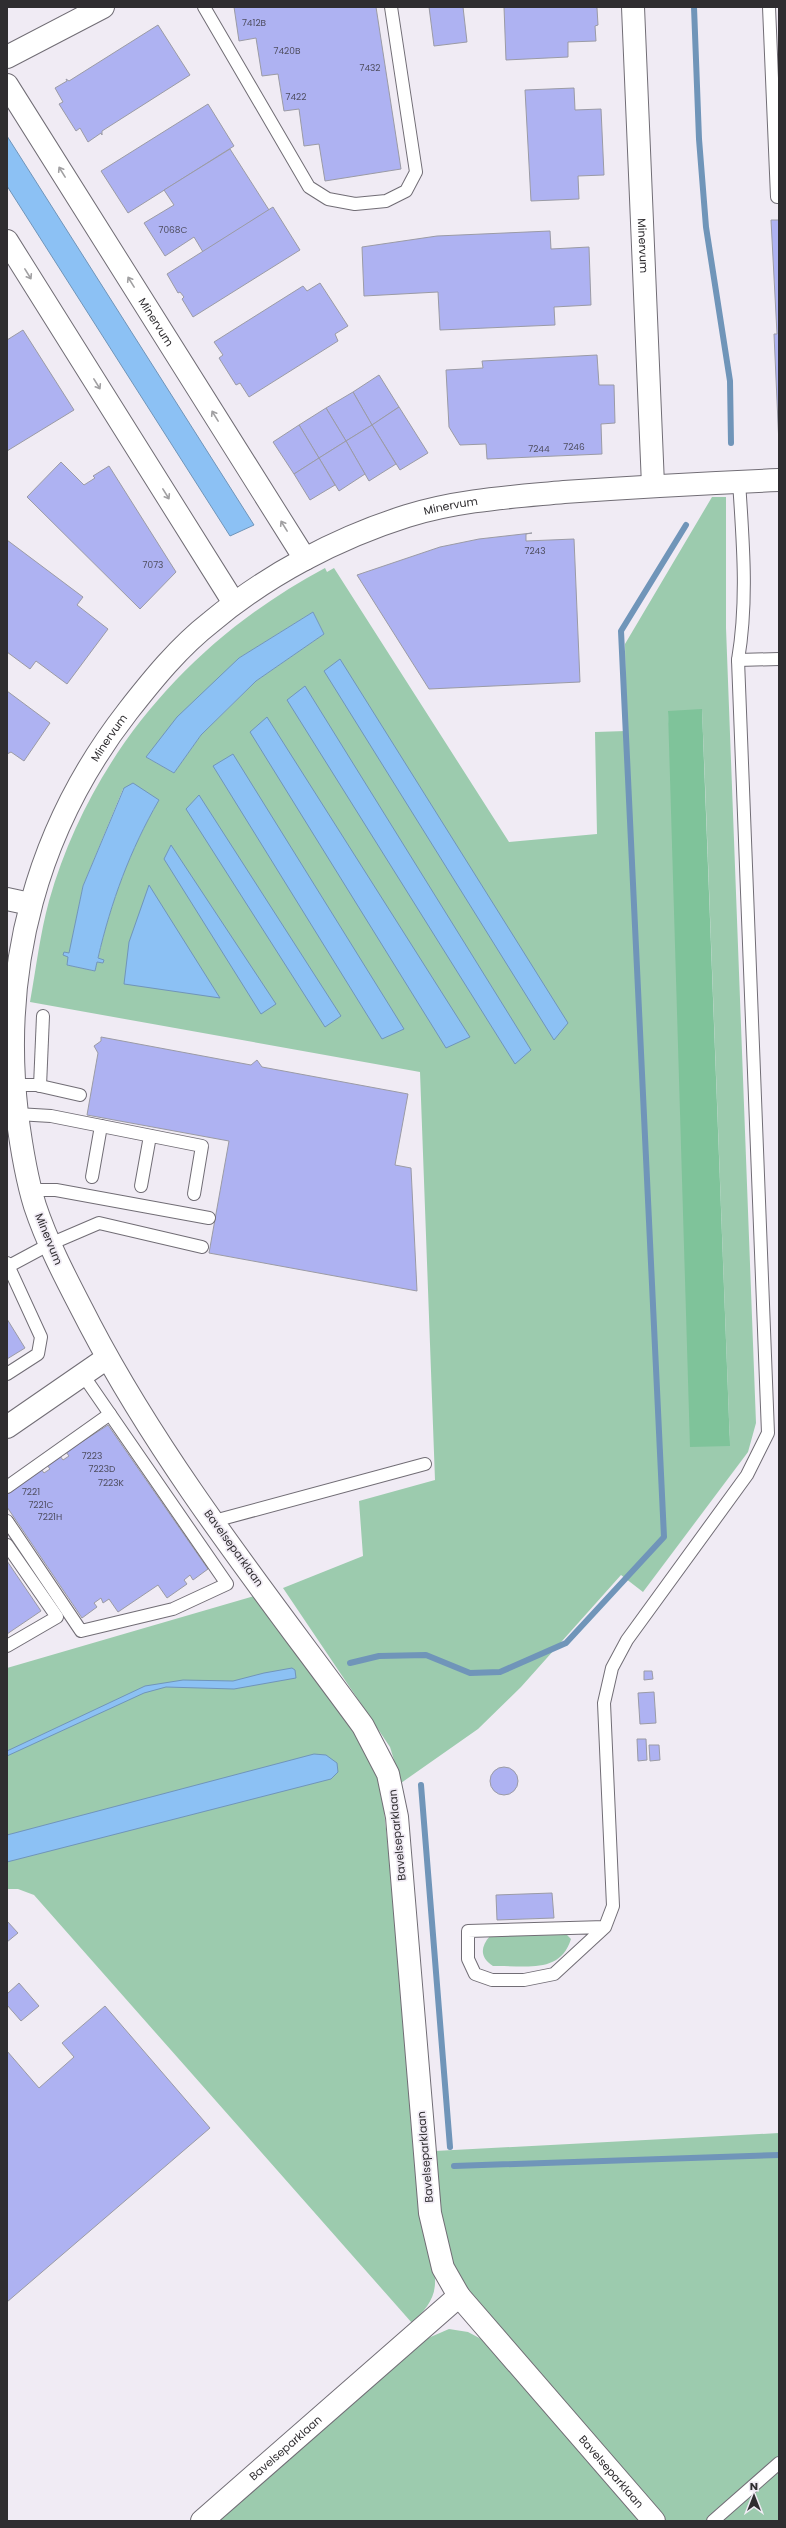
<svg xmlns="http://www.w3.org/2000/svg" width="786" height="2528" font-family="Poppins,sans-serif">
	<rect width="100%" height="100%" fill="#f0ebf4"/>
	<!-- green -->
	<g fill="#9ccbae" fill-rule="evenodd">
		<path d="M712,497H726V628L756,1423L748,1452L643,1592L621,1575L521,1687L478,1729L401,1783L390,1747L283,1588L363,1556L359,1501L435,1480L420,1072L30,1002C36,969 40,934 49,901C91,754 192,639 325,568L327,572L334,568L509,842L597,834L595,732L626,731L625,644ZM313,612L324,634L256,681L201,735L174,773L146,757L239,658ZM702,710L705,782L730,1446L668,712ZM123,789L159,800C130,850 111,902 98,959L104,960L103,963L97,962L95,971L67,965L83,886Z"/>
		<path d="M261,1594L361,1743L375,1772L382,1792L435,2279C436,2299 425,2310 412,2323L34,1895L18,1889H7V1668Z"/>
		<path d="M567,1935L571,1939C560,1975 524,1965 493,1966C480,1958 480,1947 490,1936Z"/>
		<path d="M779,2133V2521H666L471,2295C465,2286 459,2277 455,2268C438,2233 438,2189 435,2151Z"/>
		<polygon points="449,2329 468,2332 483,2340 640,2521 215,2521 426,2339"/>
	</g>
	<!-- forest -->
	<polygon fill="#7fc39a" points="702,709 730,1446 690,1447 668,711"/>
	<!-- water -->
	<g fill="#8cc1f4" stroke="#7095b9">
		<polygon points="7,136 254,525 230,536 7,186"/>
		<polygon points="313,612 324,634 256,681 201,735 174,773 146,757 177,717 239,658"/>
		<polygon points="340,659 568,1023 554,1040 324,671"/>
		<polygon points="305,686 531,1050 515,1064 287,700"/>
		<polygon points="267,717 470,1037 446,1048 250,732"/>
		<polygon points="233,754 404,1029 382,1039 213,766"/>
		<path d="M133,783L159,800C130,850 111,902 98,958L104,960L103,963L97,962L95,971L67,965L68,957L63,955L64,952L69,953L83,886L124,788Z"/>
		<polygon points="199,795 341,1016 325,1027 186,809"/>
		<polygon points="171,845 276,1004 261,1014 164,859"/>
		<polygon points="149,885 220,998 124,984 129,942"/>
		<polygon points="292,1668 295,1670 296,1678 234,1689 166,1687 144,1693 7,1756 7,1751 145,1686 183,1680 233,1681 264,1673"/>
		<polygon points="314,1754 326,1755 337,1763 338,1772 331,1779 7,1862 7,1835"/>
	</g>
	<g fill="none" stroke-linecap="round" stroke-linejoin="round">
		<!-- stream -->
		<g stroke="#7095b9" stroke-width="6">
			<polyline points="694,7 699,139 706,227 730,381 731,443"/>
			<polyline points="350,1663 379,1656 426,1655 470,1673 500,1672 566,1643 664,1537 621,631 686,525"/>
			<polyline points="421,1785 450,2147"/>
			<polyline points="454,2166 779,2155"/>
		</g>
	</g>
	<!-- building -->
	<g fill="#aeb2f2" stroke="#9b9ba5">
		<polygon points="234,7 376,7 401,169 325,181 319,144 304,146 299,109 284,111 278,74 262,76 256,38 239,41"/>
		<polygon points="429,7 463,7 467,42 434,46"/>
		<polygon points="504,7 594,7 597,8 598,25 595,26 596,41 568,42 568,57 506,60"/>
		<polygon points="158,25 190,75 102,131 102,135 101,133 88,142 80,128 76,131 59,104 63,102 55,88 67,81 66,79 69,81"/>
		<polygon points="574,88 575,110 601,109 604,175 578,176 579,199 531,201 525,90"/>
		<polygon points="208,104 234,146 128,213 101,171"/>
		<polygon points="230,149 269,210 203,252 194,237 165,256 144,223 174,205 164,190"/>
		<polygon points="273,207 300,250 193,317 182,299 184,297 180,292 178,293 167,274"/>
		<polygon points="771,220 779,220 779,445 774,334 777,334"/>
		<polygon points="550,231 551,249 589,247 591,305 554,307 555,325 440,330 438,292 364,296 362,247 437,236"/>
		<polygon points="320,283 348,326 335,334 338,341 249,397 240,383 236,385 219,358 223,355 214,342 303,286 307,291"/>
		<polygon points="23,330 74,410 7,451 7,340"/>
		<polygon points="597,355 599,385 614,385 615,423 601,424 602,454 487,459 486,444 460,445 449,427 446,370 483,368 482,361"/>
		<polygon points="379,375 399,407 372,425 353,392"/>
		<polygon points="353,392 372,425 346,441 326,408"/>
		<polygon points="399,407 428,453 400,470 372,425"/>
		<polygon points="326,408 346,441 319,458 299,425"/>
		<polygon points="299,425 319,458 294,474 273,442"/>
		<polygon points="372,425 396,464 369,481 346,441"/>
		<polygon points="346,441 365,474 339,491 319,458"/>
		<polygon points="319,458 335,485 310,500 294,474"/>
		<polygon points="61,462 84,485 95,478 93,476 109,466 176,572 140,609 27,497"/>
		<polygon points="532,533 526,534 526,541 574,539 580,682 429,689 357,575 440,547 479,539"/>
		<polygon points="7,540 83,597 77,605 108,629 67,684 36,661 30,669 7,652"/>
		<polygon points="7,691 50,723 24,761 11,752 7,754"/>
		<polygon points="101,1037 251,1065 257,1060 262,1067 408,1094 395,1165 411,1168 417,1291 209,1253 229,1141 87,1115 98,1053 94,1046 101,1041"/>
		<polygon points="7,1319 25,1348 7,1359"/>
		<polygon points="108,1425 208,1569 193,1580 190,1575 184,1580 187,1584 167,1598 158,1585 118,1612 109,1599 103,1603 101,1598 94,1603 97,1607 82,1618 7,1507 7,1494 41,1469 44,1473 50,1469 47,1465 60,1456 63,1460 69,1456 66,1452"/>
		<polygon points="7,1561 41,1611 7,1634"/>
		<polygon points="644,1671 652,1671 653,1679 644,1680"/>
		<polygon points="654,1692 656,1723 640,1724 638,1693"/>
		<polygon points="637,1739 646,1739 647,1760 638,1761"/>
		<polygon points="649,1745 659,1745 660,1760 650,1761"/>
		<circle cx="504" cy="1781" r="14"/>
		<polygon points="552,1893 554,1918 497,1920 496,1895"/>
		<polygon points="7,1921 18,1933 7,1942"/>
		<polygon points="19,1983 39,2006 21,2021 7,2005 7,1994"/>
		<polygon points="105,2006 210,2128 7,2302 7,2051 39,2088 74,2057 62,2043"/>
	</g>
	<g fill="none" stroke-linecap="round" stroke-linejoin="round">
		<defs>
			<g id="lane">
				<polyline points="204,7 309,187 328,199 355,204 386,201 406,191 416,172 391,7"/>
				<polyline points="769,7 777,197 779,197"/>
				<polyline points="738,660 779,659"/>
				<polyline points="14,1085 36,1085 80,1095"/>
				<polyline points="40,1086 43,1016"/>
				<polyline points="17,1114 51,1116 202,1146 194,1194"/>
				<polyline points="92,1177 101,1126"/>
				<polyline points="141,1186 150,1136"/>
				<polyline points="31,1190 56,1190 209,1218"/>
				<polyline points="7,1263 41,1337 38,1354 7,1374"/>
				<polyline points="9,1266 50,1244 99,1223 202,1247"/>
				<polyline points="7,1487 110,1414"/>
				<polyline points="7,1521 81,1631 173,1609 227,1584 83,1375"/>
				<polyline points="214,1521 425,1464"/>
				<polyline points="7,1545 57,1617 7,1646"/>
				<path d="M605,1927L468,1931V1959L475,1974L492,1980H524L554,1974L605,1927L613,1906L604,1703L612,1668L627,1640L747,1475L768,1433L738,660C748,601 743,542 739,482"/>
				<polyline points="713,2521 779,2463"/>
			</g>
			<g id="street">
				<path id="s1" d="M633,7L653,485"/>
				<polyline points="7,57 103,7"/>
				<path id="s2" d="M7,85L305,559"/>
				<polyline points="7,241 234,603"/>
				<polyline points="7,899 30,904"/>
				<polyline points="7,1427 107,1358"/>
				<path id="s3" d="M459,2296L443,2268L430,2213L397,1817L388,1774L363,1726C268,1596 165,1468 90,1325C70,1286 49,1248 35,1206C26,1177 21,1145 17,1114C0,967 37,828 128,711C153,679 179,647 211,622C267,575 337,538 407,516C458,500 512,497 564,492C636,487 707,483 779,480"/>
			</g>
			<g id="secondary">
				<path id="s4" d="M202,2521L459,2296L654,2521"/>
			</g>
		</defs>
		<!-- lane casing -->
		<use href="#lane" stroke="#716d75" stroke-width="14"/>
		<!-- street casing -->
		<use href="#street" stroke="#716d75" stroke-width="24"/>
		<!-- secondary casing -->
		<use href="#secondary" stroke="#716d75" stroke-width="24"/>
		<!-- lane -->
		<use href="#lane" stroke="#fff" stroke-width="12"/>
		<!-- street -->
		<use href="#street" stroke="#fff" stroke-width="22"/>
		<!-- secondary -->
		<use href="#secondary" stroke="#fff" stroke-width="22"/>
	</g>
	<!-- one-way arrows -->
	<defs><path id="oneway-shaft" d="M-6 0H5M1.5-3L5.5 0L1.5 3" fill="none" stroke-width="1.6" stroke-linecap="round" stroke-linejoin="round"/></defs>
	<g stroke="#a1a0a2">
		<use href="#oneway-shaft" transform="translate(62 172) rotate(-122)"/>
		<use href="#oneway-shaft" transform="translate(28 274) rotate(58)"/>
		<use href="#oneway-shaft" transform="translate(131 282) rotate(-122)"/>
		<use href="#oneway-shaft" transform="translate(97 384) rotate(58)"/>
		<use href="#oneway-shaft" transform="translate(215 416) rotate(-122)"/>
		<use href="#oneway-shaft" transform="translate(166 494) rotate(58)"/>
		<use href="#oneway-shaft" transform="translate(284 526) rotate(-122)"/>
	</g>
	<g text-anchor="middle" stroke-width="3.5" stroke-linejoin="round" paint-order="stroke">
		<!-- number labels -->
		<g font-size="9" fill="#4f4e60">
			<text x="254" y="26">7412B</text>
			<text x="287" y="54">7420B</text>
			<text x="370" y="71">7432</text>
			<text x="296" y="100">7422</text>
			<text x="173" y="233">7068C</text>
			<text x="574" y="450">7246</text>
			<text x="539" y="452">7244</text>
			<text x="535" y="554">7243</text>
			<text x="153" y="568">7073</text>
			<text x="92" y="1459">7223</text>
			<text x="102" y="1472">7223D</text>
			<text x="111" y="1486">7223K</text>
			<text x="31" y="1495">7221</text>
			<text x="41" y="1508">7221C</text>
			<text x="50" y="1520">7221H</text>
		</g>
		<!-- street labels -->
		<g font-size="11" fill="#2f2d30" stroke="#f0ebf4">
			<text dy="4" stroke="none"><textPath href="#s1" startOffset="239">Minervum</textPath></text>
			<text dy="4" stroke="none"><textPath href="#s2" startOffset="280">Minervum</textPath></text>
			<text dy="4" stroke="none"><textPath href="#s3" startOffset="2115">Minervum</textPath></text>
			<text dy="4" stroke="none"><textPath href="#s3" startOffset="1691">Minervum</textPath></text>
			<text transform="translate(49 1239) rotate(68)" y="4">Minervum</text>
			<text transform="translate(234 1548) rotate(54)" y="4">Bavelseparklaan</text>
			<text transform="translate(397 1835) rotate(-96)" y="4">Bavelseparklaan</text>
			<text transform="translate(425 2157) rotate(-95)" y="4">Bavelseparklaan</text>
			<text dy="4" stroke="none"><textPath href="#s4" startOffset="111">Bavelseparklaan</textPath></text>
			<text dy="4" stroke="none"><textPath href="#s4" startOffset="574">Bavelseparklaan</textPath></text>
		</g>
	</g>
	<!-- border -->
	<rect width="786" height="2528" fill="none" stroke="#2f2d30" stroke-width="16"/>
	<!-- north arrow -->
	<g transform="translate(754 2496)" stroke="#f0ebf4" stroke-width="3" paint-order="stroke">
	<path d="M0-3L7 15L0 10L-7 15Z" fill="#2f2d30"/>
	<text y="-6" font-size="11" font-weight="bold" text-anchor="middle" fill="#2f2d30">N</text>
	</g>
</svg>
